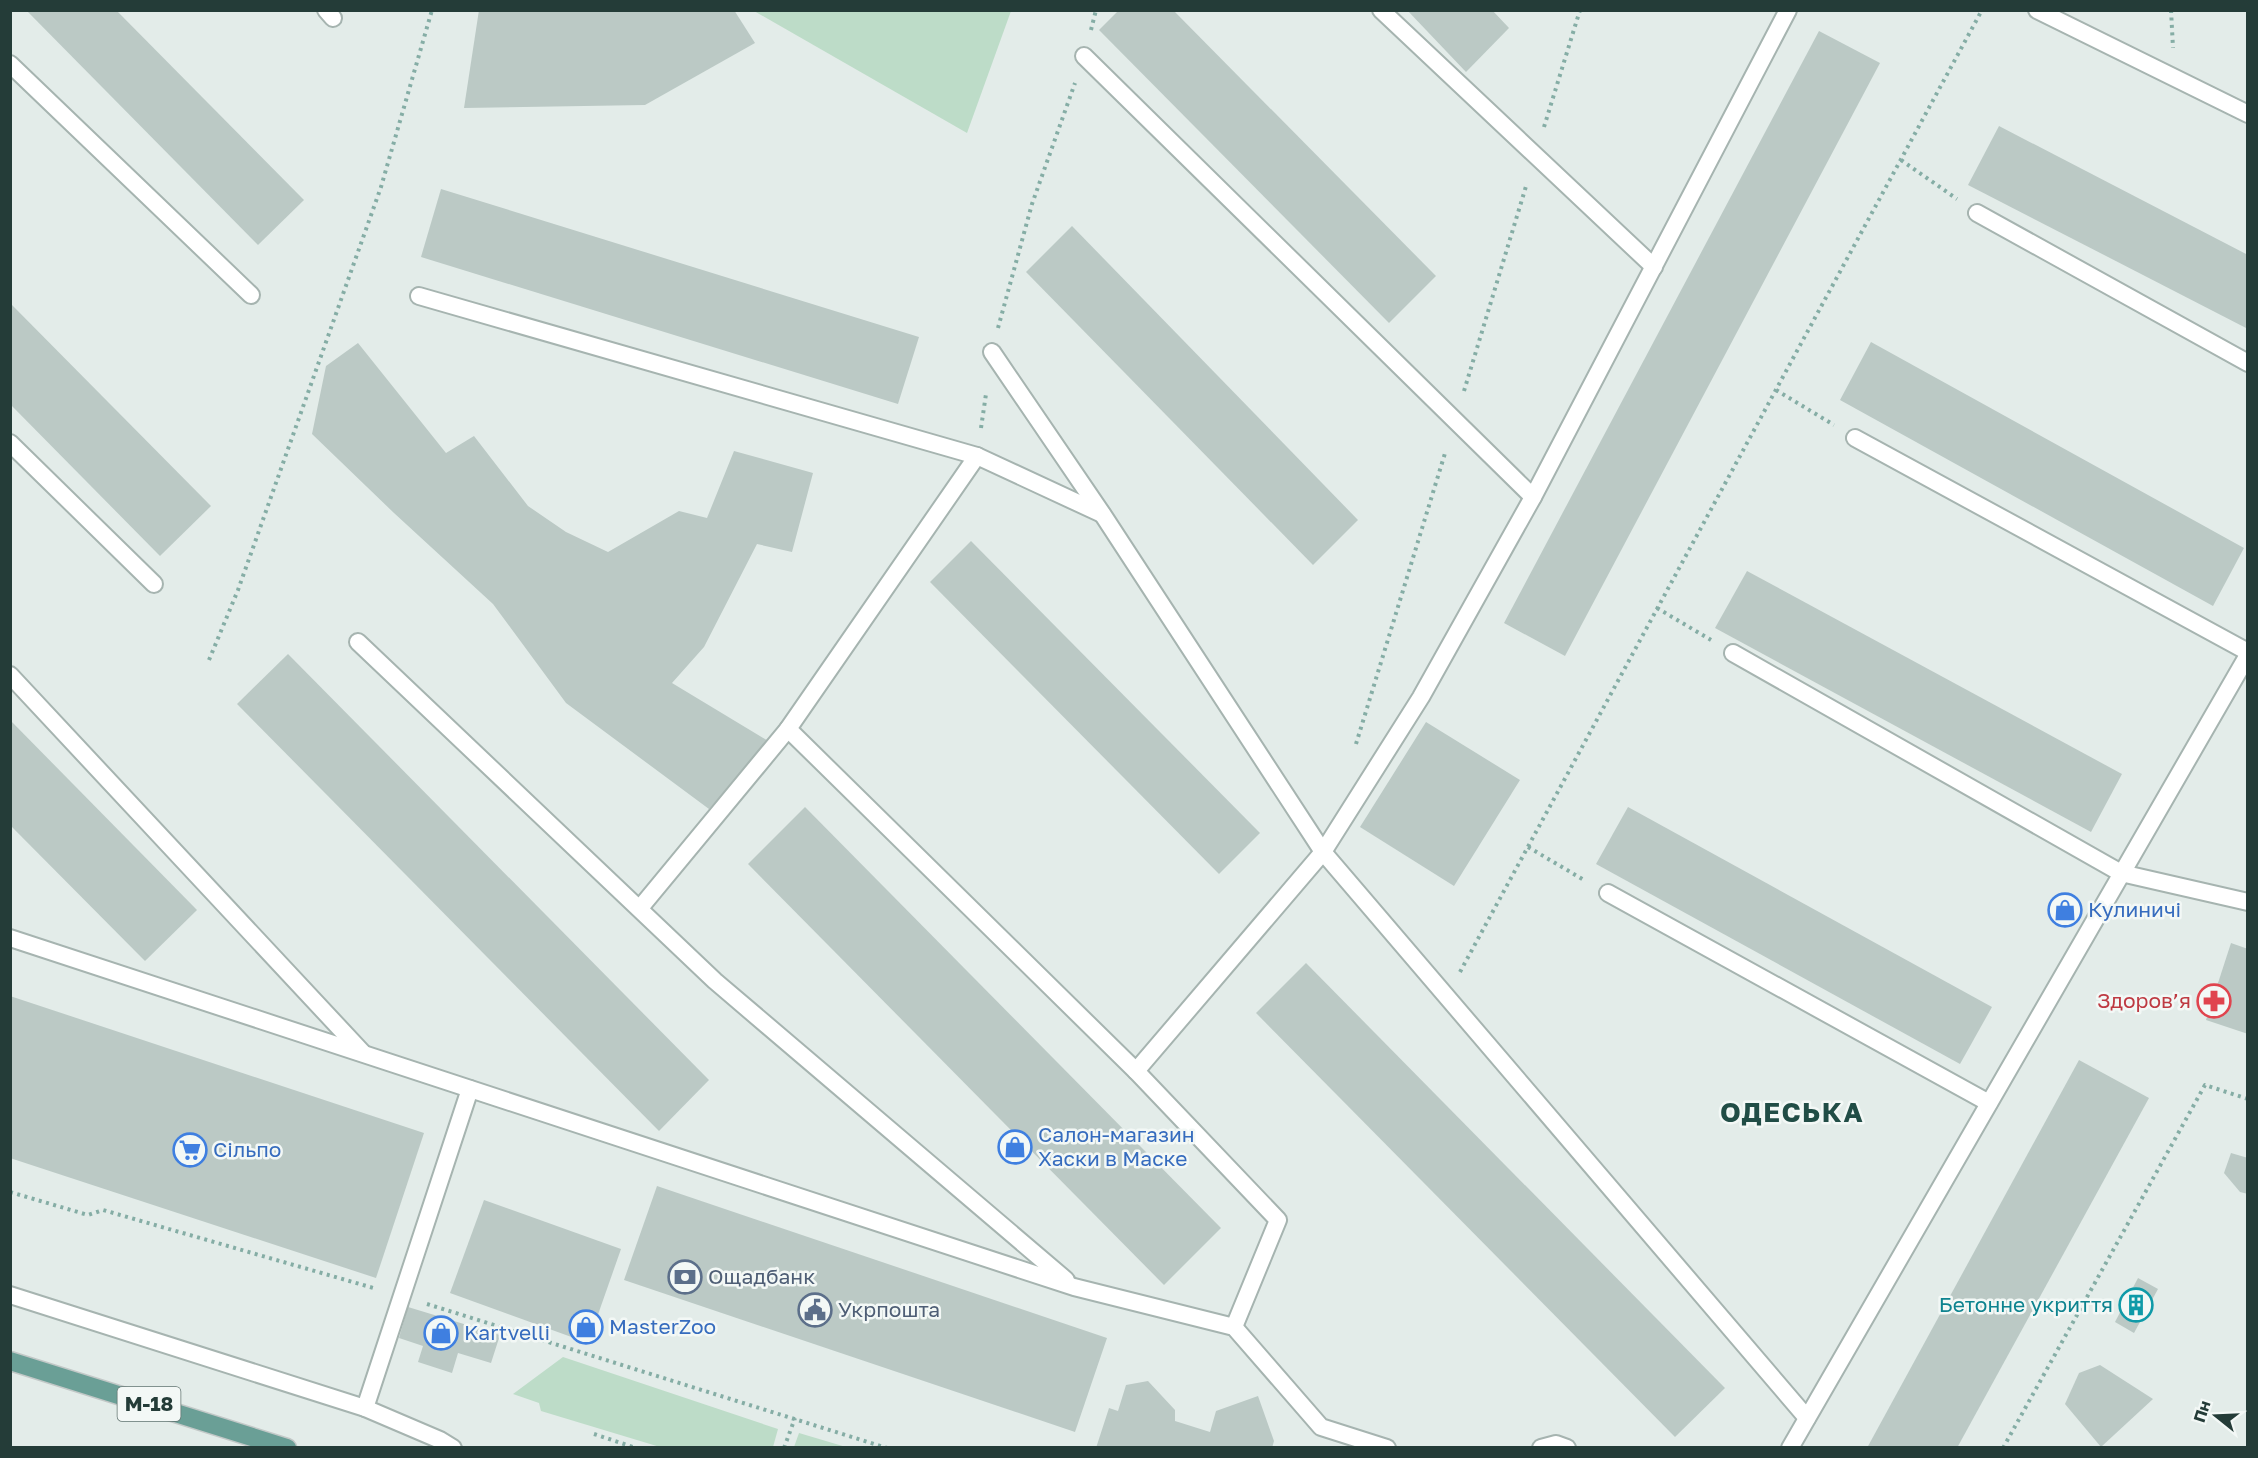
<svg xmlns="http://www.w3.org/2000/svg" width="2258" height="1458" font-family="'Golos Text',sans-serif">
	<rect width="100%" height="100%" fill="#e3ece9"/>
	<!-- green -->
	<g fill="#bddcc8">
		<polygon points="754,11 1011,11 967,133"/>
		<polygon points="563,1357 778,1429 773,1447 660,1447 541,1411 539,1403 513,1394"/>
		<polygon points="799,1433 846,1447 794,1447"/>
	</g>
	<!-- building -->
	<g fill="#bbc9c5">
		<polygon points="26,10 116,10 304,200 258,245"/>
		<polygon points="479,10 734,10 755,43 645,105 464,108"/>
		<polygon points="1119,10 1173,10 1436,276 1389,323 1099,30"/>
		<polygon points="1407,10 1492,10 1509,28 1466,72"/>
		<polygon points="1819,31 1880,63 1565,656 1504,623"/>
		<polygon points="1999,126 2248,255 2248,329 1968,185"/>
		<polygon points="441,189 919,337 898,404 421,257"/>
		<polygon points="1072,226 1358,520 1313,565 1026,272"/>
		<polygon points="10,303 211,506 160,556 10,404"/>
		<polygon points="1871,342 2244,548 2213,606 1840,400"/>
		<polygon points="358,343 446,453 474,436 528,506 566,532 608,552 679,511 707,518 734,451 813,473 792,552 757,544 704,647 672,683 770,742 709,809 566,703 493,604 394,513 312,434 326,366"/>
		<polygon points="971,541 1260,833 1219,874 930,582"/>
		<polygon points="1747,571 2122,774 2091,832 1715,628"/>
		<polygon points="288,654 709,1080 659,1131 237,704"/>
		<polygon points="10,720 197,910 145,961 10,825"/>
		<polygon points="1426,722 1520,780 1454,886 1360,827"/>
		<polygon points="805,807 1221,1228 1164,1285 748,864"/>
		<polygon points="1628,807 1992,1007 1960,1064 1596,864"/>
		<polygon points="2064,894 2079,902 2066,926 2051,918"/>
		<polygon points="2231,943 2248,949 2248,1034 2206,1020"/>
		<polygon points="1306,963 1725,1388 1675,1437 1256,1013"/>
		<polygon points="10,996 424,1133 376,1278 10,1158"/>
		<polygon points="2079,1060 2149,1098 1957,1448 1867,1448"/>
		<polygon points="2231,1153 2248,1158 2248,1194 2240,1192 2224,1173"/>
		<polygon points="657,1186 1107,1338 1075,1432 624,1280"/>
		<polygon points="484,1200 621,1249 588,1343 450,1293"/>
		<polygon points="2138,1278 2158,1289 2134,1333 2115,1322"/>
		<polygon points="408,1307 500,1335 491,1363 458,1353 452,1373 418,1362 423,1346 399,1338"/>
		<polygon points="2100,1365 2153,1399 2101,1447 2065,1404 2079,1373"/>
		<polygon points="1148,1381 1175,1410 1175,1421 1210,1432 1216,1411 1258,1396 1274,1441 1272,1448 1096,1448 1109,1408 1118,1411 1126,1385"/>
	</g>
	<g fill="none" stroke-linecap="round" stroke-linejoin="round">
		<defs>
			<g id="lane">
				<polyline points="326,10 333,18"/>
				<polyline points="1381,10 1654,267"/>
				<polyline points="2037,10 2248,114"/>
				<polyline points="1084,56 1533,497"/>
				<polyline points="10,64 251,295"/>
				<polyline points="1977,213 2248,363"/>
				<polyline points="419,296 977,456 1102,514"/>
				<polyline points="992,352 1103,515 1323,852 1807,1418"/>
				<polyline points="1855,438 2248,652"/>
				<polyline points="10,443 154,584"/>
				<polyline points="977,456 788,729 1136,1071"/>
				<polyline points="358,642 715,981 1066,1280"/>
				<polyline points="1733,653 2121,873 2248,902"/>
				<polyline points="10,675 362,1052"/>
				<polyline points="1608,893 1989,1103"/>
				<polyline points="640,908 788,729"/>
				<polyline points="10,938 1074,1287 1234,1327 1321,1427 1387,1448"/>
				<polyline points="10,1295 365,1408 440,1440 453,1448"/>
				<polyline points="1234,1327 1278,1220 1136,1071 1323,852 1421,697 1533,497 1788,10"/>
				<polyline points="365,1408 470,1089"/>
				<polyline points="1541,1448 1556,1444 1567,1448"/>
				<polyline points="1790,1448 2248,655"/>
			</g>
			<polyline id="primary" points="10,1361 287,1448"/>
		</defs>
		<!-- lane casing -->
		<use href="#lane" stroke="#a6b4b0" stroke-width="20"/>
		<!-- primary casing -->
		<use href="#primary" stroke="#c2c8c7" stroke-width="21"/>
		<!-- path -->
		<g stroke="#85ada5" stroke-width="4" stroke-dasharray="3 4.5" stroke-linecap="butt">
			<polyline points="2171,10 2173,48"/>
			<polyline points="1091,30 1096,10"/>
			<polyline points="1544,127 1580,10"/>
			<polyline points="1901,160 1957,199"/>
			<polyline points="998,328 1032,204 1075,83"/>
			<polyline points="1776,390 1834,425"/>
			<polyline points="1464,391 1527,183"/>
			<polyline points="981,428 986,394"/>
			<polyline points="1657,608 1711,640"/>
			<polyline points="209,660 238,590 381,187 432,10"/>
			<polyline points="1356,744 1446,450"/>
			<polyline points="1528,847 1584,880"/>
			<polyline points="1460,972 1982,10"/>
			<polyline points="10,1192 88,1215 103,1210 377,1289"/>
			<polyline points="427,1304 887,1448"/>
			<polyline points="594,1434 636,1448"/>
			<polyline points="784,1448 795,1418"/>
			<polyline points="2003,1448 2205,1085 2248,1099"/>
		</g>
		<!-- lane -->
		<use href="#lane" stroke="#fff" stroke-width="16"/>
		<!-- primary -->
		<use href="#primary" stroke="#6a9f96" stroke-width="18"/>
	</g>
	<!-- icons -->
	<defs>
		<symbol id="shop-ring" viewBox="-11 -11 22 22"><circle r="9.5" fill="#f3f8f6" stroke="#3f7fe0" stroke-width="1.5"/><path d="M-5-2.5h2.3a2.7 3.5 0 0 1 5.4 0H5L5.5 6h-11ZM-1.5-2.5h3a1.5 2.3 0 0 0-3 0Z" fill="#3f7fe0"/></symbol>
		<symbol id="pharmacy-ring" viewBox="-11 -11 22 22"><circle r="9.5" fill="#f3f8f6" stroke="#e0444e" stroke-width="1.5"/><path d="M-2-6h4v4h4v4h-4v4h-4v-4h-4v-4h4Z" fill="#e0444e"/></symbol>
		<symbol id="supermarket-ring" viewBox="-11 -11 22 22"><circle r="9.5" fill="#f3f8f6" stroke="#3f7fe0" stroke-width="1.5"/><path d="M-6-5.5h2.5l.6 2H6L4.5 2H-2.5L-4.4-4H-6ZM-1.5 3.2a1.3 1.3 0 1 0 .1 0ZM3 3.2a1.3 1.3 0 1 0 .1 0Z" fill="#3f7fe0"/></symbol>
		<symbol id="bank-ring" viewBox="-11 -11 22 22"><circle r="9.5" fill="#f3f8f6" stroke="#5c6f8a" stroke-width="1.5"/><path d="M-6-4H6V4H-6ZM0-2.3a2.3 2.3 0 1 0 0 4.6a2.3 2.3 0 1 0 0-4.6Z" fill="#5c6f8a"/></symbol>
		<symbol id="building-ring" viewBox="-11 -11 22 22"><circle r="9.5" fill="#f3f8f6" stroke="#0f9aa8" stroke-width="1.5"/><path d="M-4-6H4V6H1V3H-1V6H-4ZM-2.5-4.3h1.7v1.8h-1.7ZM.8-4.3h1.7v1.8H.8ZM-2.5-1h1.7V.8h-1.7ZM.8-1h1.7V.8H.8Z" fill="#0f9aa8"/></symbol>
		<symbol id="civic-ring" viewBox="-11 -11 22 22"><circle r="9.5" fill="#f3f8f6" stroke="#5c6f8a" stroke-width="1.5"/><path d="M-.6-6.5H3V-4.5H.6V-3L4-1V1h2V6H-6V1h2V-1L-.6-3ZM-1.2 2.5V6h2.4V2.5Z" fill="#5c6f8a"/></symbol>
	</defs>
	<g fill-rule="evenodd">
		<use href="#shop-ring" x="2046" y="891" width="38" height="38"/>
		<use href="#pharmacy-ring" x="2195" y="982" width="38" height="38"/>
		<use href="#shop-ring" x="996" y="1128" width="38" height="38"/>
		<use href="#supermarket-ring" x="171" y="1131" width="38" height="38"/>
		<use href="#bank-ring" x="666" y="1258" width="38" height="38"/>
		<use href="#building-ring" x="2117" y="1286" width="38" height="38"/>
		<use href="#civic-ring" x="796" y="1291" width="38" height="38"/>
		<use href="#shop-ring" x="567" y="1308" width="38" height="38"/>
		<use href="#shop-ring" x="422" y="1314" width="38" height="38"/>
	</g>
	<g text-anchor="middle" stroke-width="5" stroke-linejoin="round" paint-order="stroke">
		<!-- shield labels -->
		<rect fill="#f3f8f6" stroke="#627471" stroke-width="1.5" x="117.5" y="1387" width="63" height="34" rx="4.5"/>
		<g font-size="20" font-weight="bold" fill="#243c38">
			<text x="149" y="1411">М-18</text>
		</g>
		<!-- shop labels -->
		<g font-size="21" fill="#366cbe" stroke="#f3f8f6" text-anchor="start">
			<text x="2088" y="917">Кулиничі</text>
			<text x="1038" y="1142">Салон-магазин<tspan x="1038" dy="24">Хаски в Маске</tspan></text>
			<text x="213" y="1157">Сільпо</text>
			<text x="609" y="1334">MasterZoo</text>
			<text x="464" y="1340">Kartvelli</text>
		</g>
		<!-- health labels -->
		<g font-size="21" fill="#be3a42" stroke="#f3f8f6" text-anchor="end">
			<text x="2191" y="1008">Здоров’я</text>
		</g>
		<!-- service labels -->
		<g font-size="21" fill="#4e5e75" stroke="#f3f8f6" text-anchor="start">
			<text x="708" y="1284">Ощадбанк</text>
			<text x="838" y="1317">Укрпошта</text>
		</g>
		<!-- culture labels -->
		<g font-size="21" fill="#0d838f" stroke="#f3f8f6" text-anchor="end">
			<text x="2113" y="1312">Бетонне укриття</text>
		</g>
		<!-- district labels -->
		<g font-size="27" font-weight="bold" letter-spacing="1.5" fill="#214d46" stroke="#f3f8f6">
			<text x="1792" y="1122">ОДЕСЬКА</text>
		</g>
	</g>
	<!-- border -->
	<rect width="2258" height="1458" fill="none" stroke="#243c38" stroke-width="24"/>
	<!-- north arrow -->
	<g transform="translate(2216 1416) rotate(288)" stroke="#f3f8f6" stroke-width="4.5" paint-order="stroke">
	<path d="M0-4.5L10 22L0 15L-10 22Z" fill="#243c38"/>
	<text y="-9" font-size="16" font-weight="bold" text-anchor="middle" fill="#243c38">Пн</text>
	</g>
</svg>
